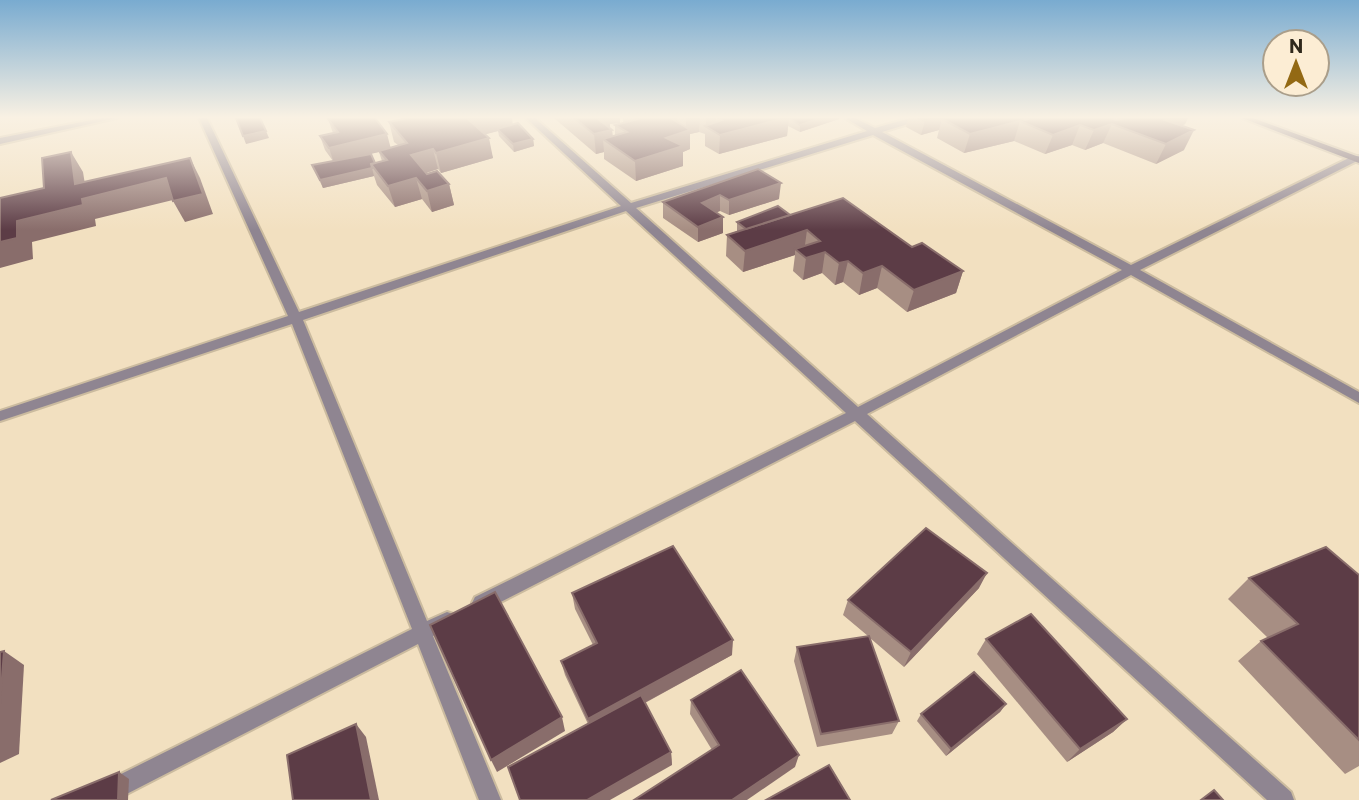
<svg xmlns="http://www.w3.org/2000/svg" width="1359" height="800" font-family="Commissioner,sans-serif">
	<rect width="100%" height="100%" fill="#f2e0c0"/>
	<g fill="none" stroke-linecap="round" stroke-linejoin="round">
		<defs>
			<g id="street">
				<polygon points="102,118 117,118 0,144 0,138"/>
				<path d="M199,118H207L299,312L621,206L526,118H535L631,203L867,131L845,118H855L875,128L910,118H922L921,120L882,132L1131,265L1353,156H1359V160L1140,270L1359,392V403L1131,275L867,414L1291,792L1294,800H1267L855,421L487,609L481,611L475,609L472,603L475,597L846,413L626,211L303,320L427,621L447,612L453,614L456,620L453,626L433,636L501,800H479L418,644L115,800H82L85,792L412,629L292,324L0,421V411L288,316ZM873,135L1122,270L858,407L636,208Z"/>
			</g>
			<polygon id="secondary" points="1242,118 1253,118 1359,157 1359,163"/>
		</defs>
		<!-- street casing -->
		<use href="#street" stroke="#cbbb9f" stroke-width="4"/>
		<!-- secondary casing -->
		<use href="#secondary" stroke="#cbbb9f" stroke-width="4"/>
		<!-- street -->
		<use href="#street" fill="#8f8591" fill-rule="evenodd"/>
		<!-- secondary -->
		<use href="#secondary" fill="#68596a" fill-rule="evenodd"/>
	</g>
	<!-- wall -->
	<g fill="#a78e83" fill-rule="evenodd">
		<polygon points="554,118 620,118 620,123 610,124 610,128 612,130 613,136 615,135 615,125 623,123 623,118 839,118 839,119 800,132 788,126 787,136 719,154 705,146 705,134 699,132 690,134 690,149 683,152 683,166 636,181 604,159 604,152 596,154"/>
		<polygon points="908,118 1109,118 1117,120 1119,120 1113,118 1188,118 1185,124 1181,126 1184,150 1156,164 1103,143 1085,150 1072,145 1045,154 1014,141 964,153 937,138 939,130 921,135 906,127"/>
		<path d="M328,119L391,147L398,145L394,142L389,122L513,125L533,139L534,146L514,152L499,136L498,131L485,134L493,158L441,173L438,169L426,173L449,184L454,205L432,212L422,199L395,207L377,185L374,176L323,188L312,165L333,161L325,150L320,136L333,133ZM379,152L382,161L375,163L368,154Z"/>
		<polygon points="758,169 779,199 729,215 720,211 716,212 723,217 723,233 698,242 663,218 663,202"/>
		<polygon points="790,215 912,247 963,271 956,293 907,312 877,288 859,295 843,282 835,285 822,273 803,280 793,271 795,255 743,272 726,256 727,235 737,231 737,222"/>
		<polygon points="1359,575 1359,766 1345,774 1238,661 1261,641 1268,638 1228,599 1249,578"/>
		<polygon points="979,588 904,667 870,638 899,721 892,734 817,747 794,661 797,647 868,636 843,615 848,600"/>
		<polygon points="572,593 732,655 645,703 671,752 672,765 588,724 565,675 561,661 593,645 575,609"/>
		<polygon points="986,639 1127,719 1113,732 1067,762 977,654"/>
		<polygon points="691,700 795,767 712,750 690,714"/>
		<polygon points="1006,704 1000,712 946,756 917,721 921,714"/>
	</g>
	<!-- shaded-wall -->
	<g fill="#896d6b">
		<polygon points="472,118 512,118 513,127 497,129 498,131 472,138 468,119"/>
		<polygon points="593,118 620,118 620,123 610,124 610,130"/>
		<polygon points="670,118 677,118 677,132 686,131 686,118 700,118 699,132 690,134 690,149 683,152 683,166 636,181 635,161 666,138"/>
		<polygon points="706,118 716,118 716,130 706,127"/>
		<polygon points="785,118 789,118 787,136 719,154 720,135"/>
		<polygon points="822,118 839,118 839,119 800,132 800,125"/>
		<polygon points="936,118 975,118 942,119 939,130 921,135 925,121"/>
		<polygon points="1169,118 1188,118 1185,124 1156,139 1165,120"/>
		<polygon points="1020,121 1014,141 964,153 970,134"/>
		<polygon points="1112,124 1103,143 1085,150 1094,130"/>
		<polygon points="1080,125 1072,145 1045,154 1053,135"/>
		<polygon points="612,130 613,147 603,139 604,152 596,154 594,134"/>
		<polygon points="1194,130 1184,150 1156,164 1166,144"/>
		<polygon points="266,131 269,138 246,144 243,136"/>
		<polygon points="387,134 391,149 334,163 329,148"/>
		<polygon points="489,138 493,158 441,173 436,153"/>
		<polygon points="533,139 534,146 514,152 513,144"/>
		<polygon points="433,149 438,169 416,176 411,155"/>
		<polygon points="71,152 83,172 87,197 166,178 177,199 95,219 96,226 32,242 33,259 0,268 0,242 17,221 75,184"/>
		<polygon points="190,158 200,178 213,214 185,222 173,201"/>
		<polygon points="372,168 374,176 323,188 320,180"/>
		<polygon points="416,178 422,199 395,207 388,186"/>
		<polygon points="781,183 779,199 729,215 729,200"/>
		<polygon points="449,184 454,205 432,212 427,191"/>
		<polygon points="720,195 720,211 701,219 702,203"/>
		<polygon points="723,217 723,233 698,242 698,227"/>
		<polygon points="807,230 804,252 795,249 795,255 743,272 745,251"/>
		<polygon points="825,252 822,273 803,280 806,258"/>
		<polygon points="848,261 843,282 835,285 839,263"/>
		<polygon points="882,266 877,288 859,295 863,273"/>
		<polygon points="963,271 956,293 907,312 914,290"/>
		<polygon points="987,573 979,588 904,667 911,652"/>
		<polygon points="733,640 732,655 591,732 588,719"/>
		<polygon points="4,651 24,665 19,754 0,763 0,704"/>
		<polygon points="1006,704 1000,712 946,756 951,749"/>
		<polygon points="562,717 565,731 497,772 491,760"/>
		<polygon points="1127,719 1113,732 1067,762 1080,749"/>
		<polygon points="356,724 366,737 379,800 371,800"/>
		<polygon points="671,752 672,765 610,800 587,800"/>
		<polygon points="799,755 795,767 747,800 732,800"/>
		<polygon points="119,772 129,779 128,800 118,800"/>
	</g>
	<!-- building -->
	<g fill="#5c3c46" stroke="#896d6b" stroke-width="2">
		<polygon points="236,118 260,118 266,131 243,136"/>
		<polygon points="335,118 375,118 387,134 329,148 320,136 338,132 328,119"/>
		<polygon points="408,118 472,118 468,119 489,138 436,153 433,149 411,155 427,174 437,171 449,184 427,191 416,178 388,186 371,164 387,160 379,151 407,143 389,122"/>
		<polygon points="574,118 597,118 612,130 594,134"/>
		<polygon points="637,118 672,118 671,118 690,130 666,138 683,146 635,161 603,139 627,132 615,125 638,119"/>
		<polygon points="719,118 785,118 720,135 705,126 722,120"/>
		<polygon points="789,118 822,118 800,125"/>
		<polygon points="918,118 936,118 925,121"/>
		<polygon points="946,118 1021,118 1025,120 1032,118 1109,118 1117,120 1126,118 1169,118 1165,120 1194,130 1166,144 1112,124 1094,130 1080,125 1053,135 1020,121 970,134 942,119"/>
		<polygon points="518,123 533,139 513,144 497,129"/>
		<polygon points="71,152 75,184 190,158 203,194 173,201 166,178 82,199 83,205 17,221 17,238 0,242 0,198 44,188 42,158"/>
		<polygon points="371,154 375,163 371,164 372,168 320,180 312,165"/>
		<polygon points="758,169 781,183 729,200 720,195 702,203 723,217 698,227 663,202"/>
		<polygon points="843,198 912,247 922,243 963,271 914,290 882,266 863,273 848,261 839,263 825,252 806,258 795,249 820,241 807,230 745,251 727,235"/>
		<polygon points="778,206 790,215 746,229 737,222"/>
		<polygon points="926,528 987,573 911,652 848,600"/>
		<polygon points="673,546 733,640 588,719 561,661 597,643 572,593"/>
		<polygon points="1326,547 1359,575 1359,740 1261,641 1298,624 1249,578"/>
		<polygon points="495,592 562,717 491,760 430,625"/>
		<polygon points="1031,614 1127,719 1080,749 986,639"/>
		<polygon points="869,636 899,721 821,734 797,647"/>
		<polygon points="4,651 0,704 0,652"/>
		<polygon points="741,670 799,755 732,800 634,800 719,745 691,700"/>
		<polygon points="974,672 1006,704 951,749 921,714"/>
		<polygon points="641,695 671,752 587,800 520,800 508,767"/>
		<polygon points="356,724 371,800 293,800 287,755"/>
		<polygon points="829,765 850,800 766,800"/>
		<polygon points="119,772 118,800 51,800"/>
		<polygon points="1214,790 1223,800 1201,800"/>
	</g>
	<!-- sky -->
	<linearGradient id="sky" x2="0" y2="1"><stop stop-color="#79abd0"/><stop offset="0.51" stop-color="#f9f1e3"/><stop offset="1" stop-color="#f9f1e3" stop-opacity="0"/></linearGradient>
	<rect width="1359" height="230" fill="url(#sky)"/>
	<!-- north arrow -->
	<g transform="translate(1296 63)"><circle r="33" fill="#fcedd4" stroke="#aa9e8a" stroke-width="2"/>
	<path d="M0-5L12 26L0 18L-12 26Z" fill="#936914"/>
	<text y="-10" font-size="19" font-weight="bold" text-anchor="middle" fill="#2f281c">N</text>
	</g>
</svg>
